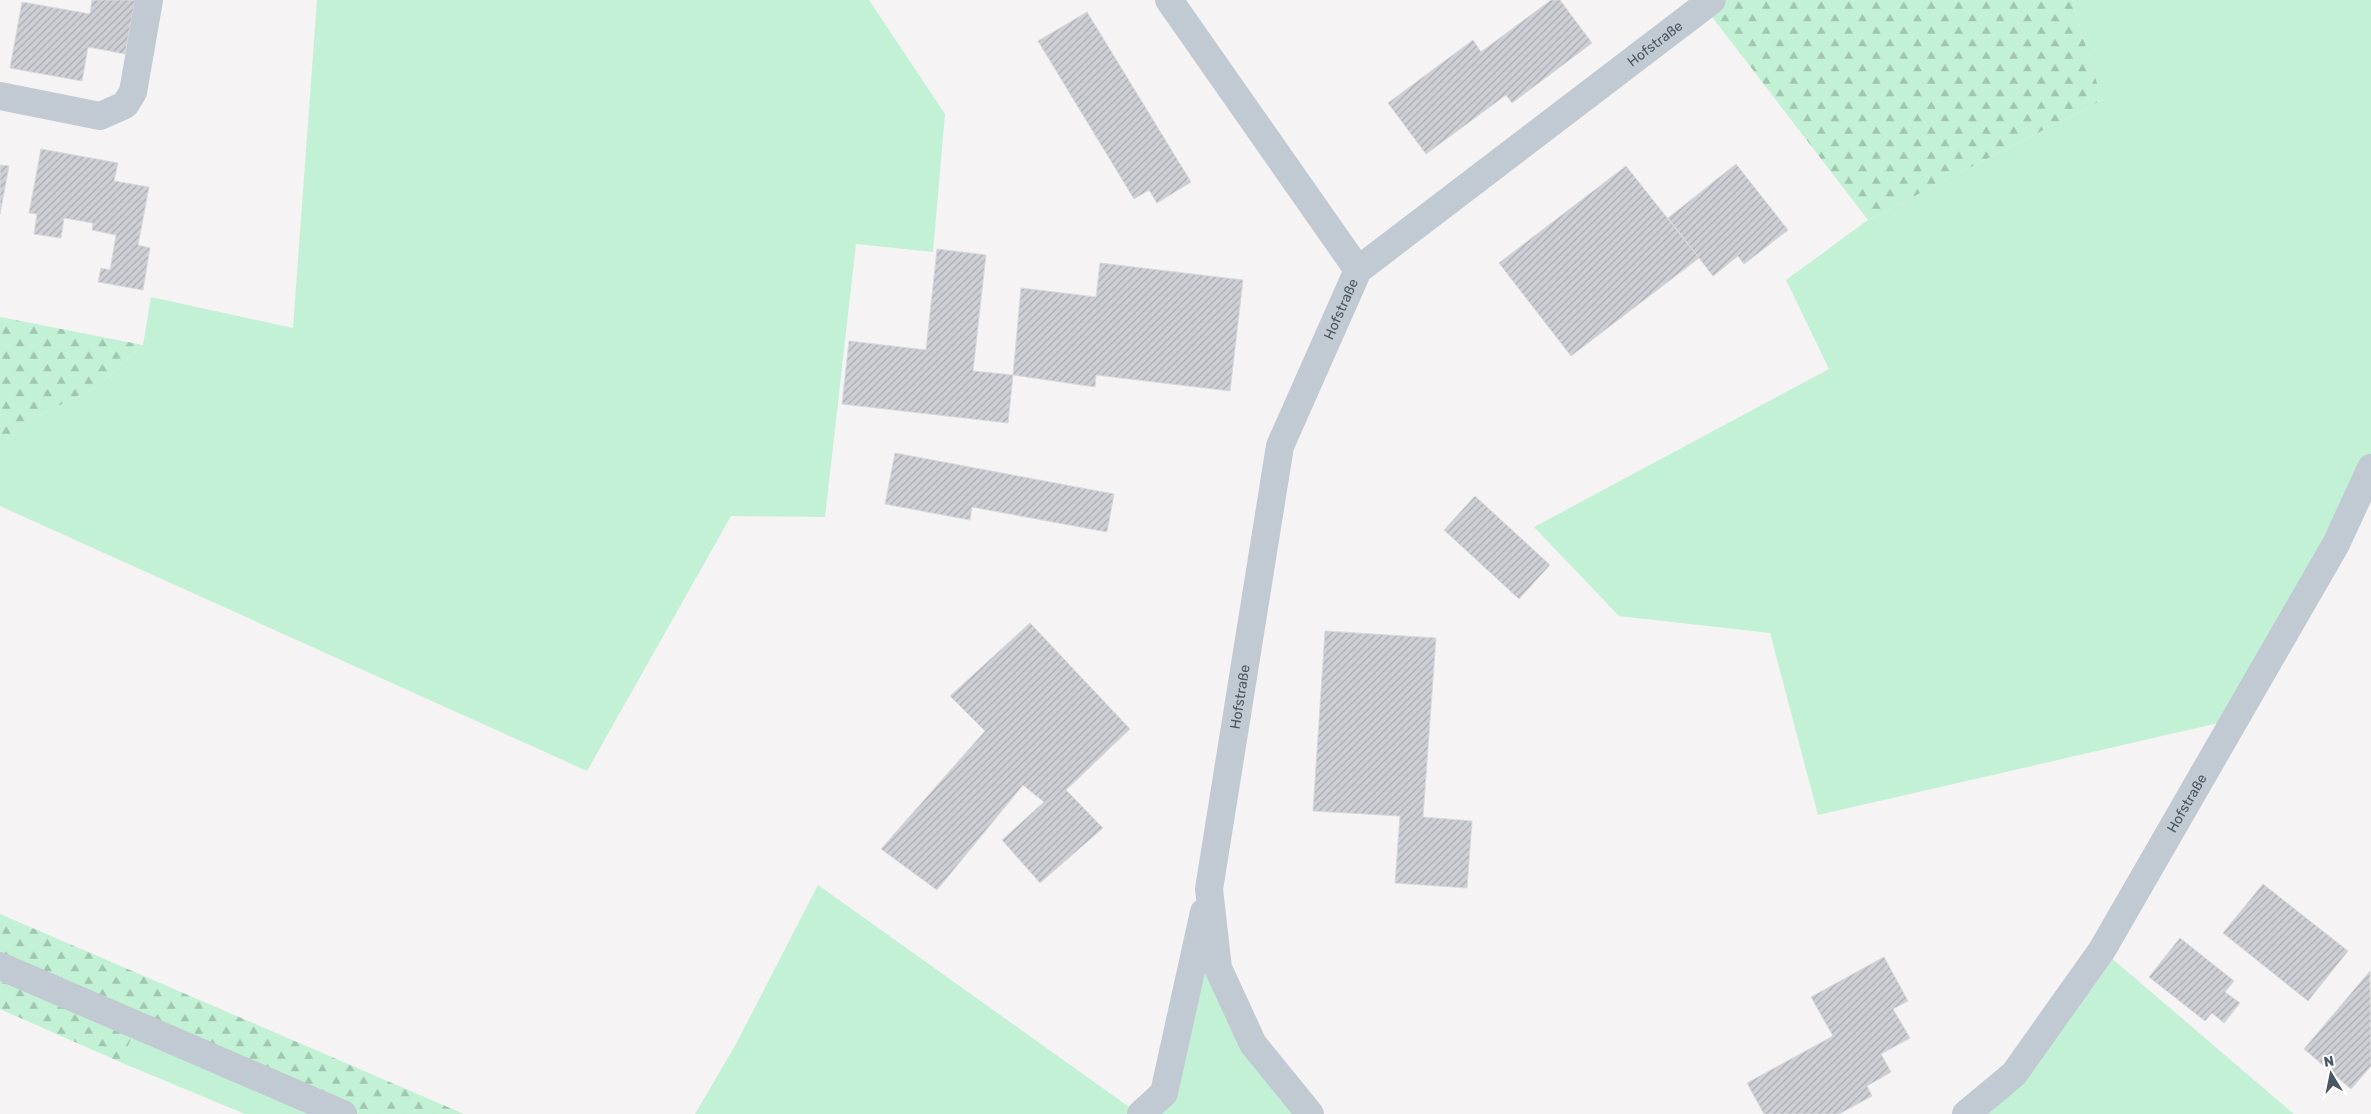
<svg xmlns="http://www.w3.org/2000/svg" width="2371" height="1114" font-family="Rubik,sans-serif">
	<defs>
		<pattern id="forest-firs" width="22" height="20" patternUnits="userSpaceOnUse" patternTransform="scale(1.25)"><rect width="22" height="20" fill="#c3f1d5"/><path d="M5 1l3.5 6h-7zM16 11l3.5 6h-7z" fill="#a0c6b0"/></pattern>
		<pattern id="building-hatch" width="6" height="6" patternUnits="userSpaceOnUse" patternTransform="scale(1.25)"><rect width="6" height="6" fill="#cdcfd5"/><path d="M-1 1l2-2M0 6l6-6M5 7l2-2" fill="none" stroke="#a8abb0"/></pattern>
	</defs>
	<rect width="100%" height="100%" fill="#f5f3f3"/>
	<!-- green -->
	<g fill="#c3f1d5">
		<polygon points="317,0 869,0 945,114 933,252 856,244 825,517 731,516 587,771 0,506 0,463 16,427 98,386 143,345 151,297 293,328"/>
		<polygon points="2072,0 2371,0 2371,468 2236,719 1818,815 1770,633 1619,616 1534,527 1829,369 1786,280 1868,220 2102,100"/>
		<polygon points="818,885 1139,1114 695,1114 736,1044"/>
		<polygon points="1209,889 1218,968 1310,1114 1141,1114 1164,1092"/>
		<polygon points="2102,950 2294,1114 1966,1114"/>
		<polygon points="137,1027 343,1114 245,1114 120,1062"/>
	</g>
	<!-- forest -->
	<g fill="url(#forest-firs)">
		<polygon points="1712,0 2072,0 2102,100 1868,220 1703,5"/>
		<polygon points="0,317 143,345 98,386 16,427 0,463"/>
		<polygon points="0,914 464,1114 343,1114 137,1027 120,1062 0,1009"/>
	</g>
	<!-- building -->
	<g fill="url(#building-hatch)" stroke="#d7d9de">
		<polygon points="92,0 135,0 125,54 88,47 82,81 10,68 22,2 90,14"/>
		<polygon points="1551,0 1560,0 1592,43 1512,103 1506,95 1426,154 1388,103 1473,40 1481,52"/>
		<polygon points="1087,12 1191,182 1157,203 1149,190 1134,199 1038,41"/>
		<polygon points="41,149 118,163 114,181 149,187 138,245 150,248 143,290 98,282 101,268 110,270 116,235 92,230 93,223 64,218 61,238 34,234 37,214 29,213"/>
		<polygon points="1736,164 1788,230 1744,264 1738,256 1713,276 1668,218"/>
		<polygon points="0,165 9,166 0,214"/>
		<polygon points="1626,166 1699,258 1571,356 1499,263"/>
		<polygon points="937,249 986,255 973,371 1013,375 1008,423 842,404 849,341 926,350"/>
		<polygon points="1100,263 1243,280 1230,391 1096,375 1095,387 1013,375 1021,288 1096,297"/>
		<polygon points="895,453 1114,494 1107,532 972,507 970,520 885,504"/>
		<polygon points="1475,496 1550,565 1519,599 1444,530"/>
		<polygon points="1030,623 1130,729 1066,790 1103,828 1040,883 1002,840 1044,802 1023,785 937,890 881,849 985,731 950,696"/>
		<polygon points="1325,631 1436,638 1423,817 1472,821 1467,888 1395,883 1400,816 1313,811"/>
		<polygon points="2263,884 2348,951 2308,1001 2223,933"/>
		<polygon points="2180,938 2234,981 2225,992 2240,1003 2224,1023 2212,1013 2205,1021 2149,977"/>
		<polygon points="1884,957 1908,1001 1893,1009 1910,1038 1881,1054 1891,1072 1867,1086 1872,1096 1839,1114 1764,1114 1747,1083 1833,1036 1811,997"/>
		<polygon points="2370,971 2371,1066 2351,1089 2304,1049"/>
	</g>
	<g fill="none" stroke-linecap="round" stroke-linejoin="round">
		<!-- minor -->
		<g stroke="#c1cad2" stroke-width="28">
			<polyline points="1169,0 1358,270"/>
			<polyline points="0,96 100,116 125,105 133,92 149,0"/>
			<polyline points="0,966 343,1114"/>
			<polyline points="1141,1114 1164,1093 1204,912"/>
			<path id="s1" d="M1310,1114L1253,1044L1218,968L1209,889L1280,446L1358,270L1712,0"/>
			<path id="s2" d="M1966,1114L2014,1074L2102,950L2336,544L2371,468"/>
		</g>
	</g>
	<g text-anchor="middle" stroke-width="4" stroke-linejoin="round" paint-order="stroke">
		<!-- street labels -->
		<g font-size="14" fill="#4a5661" stroke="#fff">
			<text dy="5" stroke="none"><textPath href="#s1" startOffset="1268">Hofstraße</textPath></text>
			<text dy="5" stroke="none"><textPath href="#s1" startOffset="852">Hofstraße</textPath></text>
			<text dy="5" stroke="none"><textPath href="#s1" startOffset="448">Hofstraße</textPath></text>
			<text dy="5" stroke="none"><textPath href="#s2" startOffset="384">Hofstraße</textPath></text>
		</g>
	</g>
	<!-- north arrow -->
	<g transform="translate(2331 1074) rotate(350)" stroke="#ffffff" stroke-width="4" paint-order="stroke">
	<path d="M0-4L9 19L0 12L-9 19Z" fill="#4a5661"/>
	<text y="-8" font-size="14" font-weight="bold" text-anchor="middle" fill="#4a5661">N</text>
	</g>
</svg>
